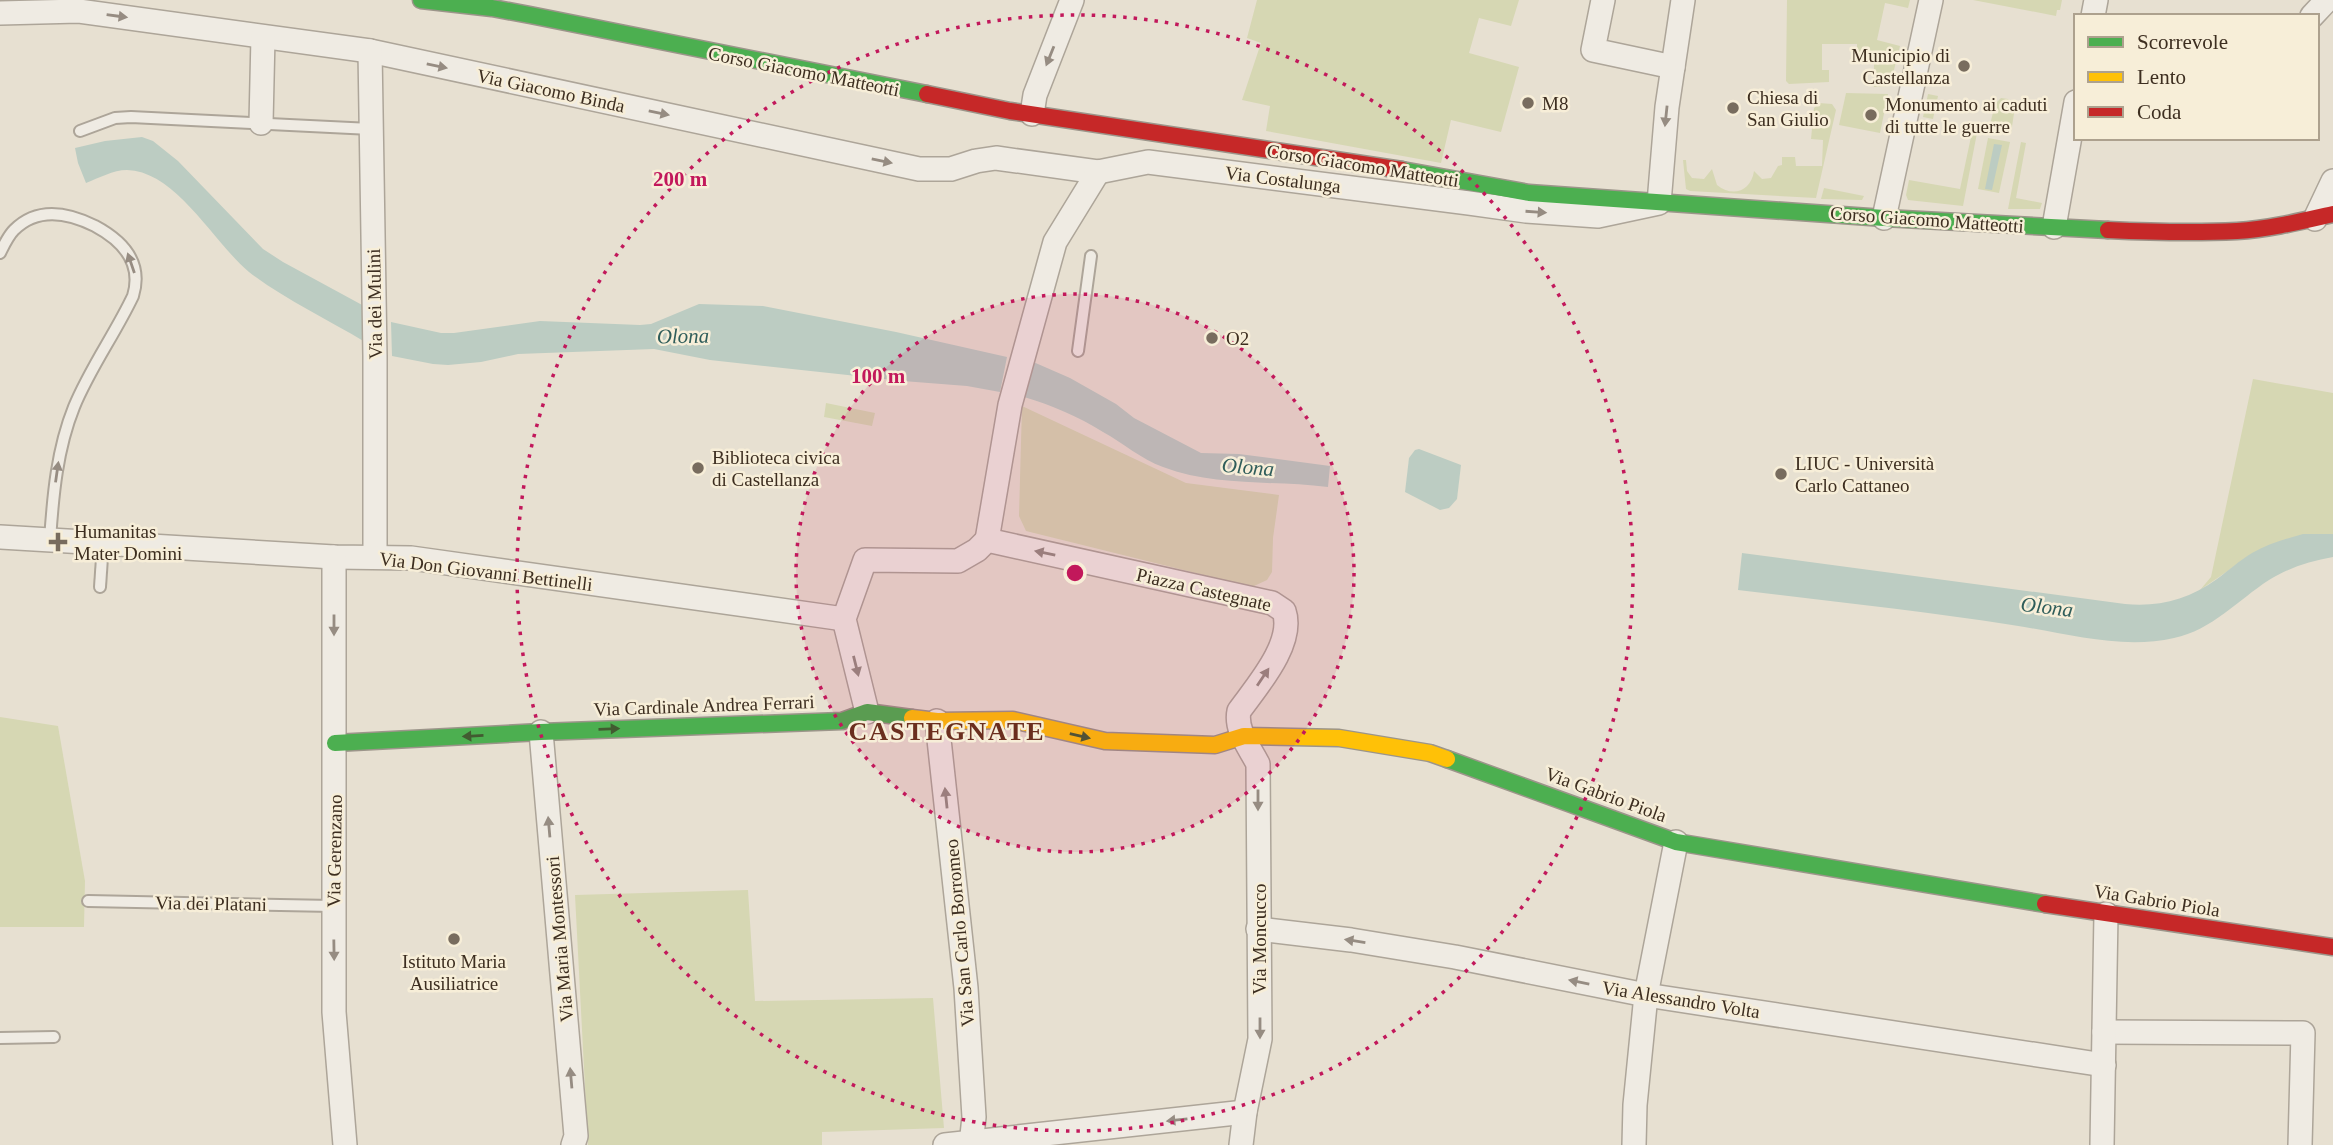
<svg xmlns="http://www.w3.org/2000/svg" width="2333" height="1145" font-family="Georgia,serif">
	<rect width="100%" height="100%" fill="#e7e0d1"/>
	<!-- green -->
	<g fill="#d6d7b3">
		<polygon points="1257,0 1519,0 1511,26 1479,18 1469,53 1519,67 1501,132 1451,120 1441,163 1266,131 1270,106 1242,100 1261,43 1247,38"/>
		<polygon points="1787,0 1910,0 1908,8 1885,3 1877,40 1900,46 1890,86 1874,87 1874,63 1870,63 1870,55 1857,55 1857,44 1822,44 1822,70 1829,70 1829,82 1789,84 1786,81"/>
		<polygon points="1973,0 2062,0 2060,10 2057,10 2056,16"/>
		<polygon points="1846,93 1888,94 1880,133 1839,125"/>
		<polygon points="1928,94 1938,96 1933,119 1923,117"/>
		<polygon points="2001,98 2008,99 2015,107 2011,133 1989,129 1995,104"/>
		<path d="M1819,103L1832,104L1836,110L1816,198L1690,191L1686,189L1683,160H1686L1687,171L1692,178L1704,179L1712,169L1717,185C1733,198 1751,191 1754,171L1762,179L1771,178L1778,166L1782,165V157H1795L1796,166H1822L1823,140L1811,139L1814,108Z"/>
		<polygon points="1972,132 1977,133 1963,206 1908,200 1906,195 1909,180 1960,189"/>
		<polygon points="1988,138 2010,142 1999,193 1978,189"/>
		<polygon points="2021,142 2026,143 2016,198 2042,203 2040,209 2008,209"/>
		<polygon points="1824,188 1864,196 1862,200 1821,199"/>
		<path d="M2253,379L2333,393V534C2268,535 2250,557 2200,590L2211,577Z"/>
		<polygon points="826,403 875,413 872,426 824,417"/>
		<polygon points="1022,406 1186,483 1279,495 1273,538 1272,572 1267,580 1252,587 1026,531 1019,516"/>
		<polygon points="0,717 58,726 85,881 84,927 0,927"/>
		<polygon points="748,890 755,1001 933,998 944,1128 822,1132 822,1145 588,1145 575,895"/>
	</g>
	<!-- water -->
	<g fill="#bcccc2">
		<path d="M142,137L153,141L178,161L263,249L283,262L364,306L365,342C327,319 284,299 249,272C214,243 176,171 127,170C113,170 99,178 86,183L78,163L75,148L105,141Z"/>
		<polygon points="1994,144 2002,145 1992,190 1985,189"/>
		<polygon points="699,304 763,306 896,332 1007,357 1000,392 967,386 903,381 710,360 654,349 518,354 481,362 448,365 433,364 392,356 391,322 441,333 454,333 540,321 640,325 651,324"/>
		<path d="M1031,361L1070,378L1116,404L1134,418L1201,453L1239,454L1330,466L1328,487C1273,480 1216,487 1163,467C1141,459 1123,443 1103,432C1079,417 1052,405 1024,397Z"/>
		<polygon points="1419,449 1461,465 1457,499 1449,508 1440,510 1405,492 1409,458 1415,450"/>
		<path d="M2303,534H2333V557C2310,561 2288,568 2269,580C2238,600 2212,630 2174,638C2121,650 2065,633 2012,625C1921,611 1829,601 1738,590L1742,553L2125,604C2159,607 2188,600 2217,579C2229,570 2239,561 2252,553C2268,544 2285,539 2303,534Z"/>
	</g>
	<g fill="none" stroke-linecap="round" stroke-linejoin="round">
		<defs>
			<g id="lane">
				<polyline points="80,131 115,118 131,117 371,129"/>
				<path d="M0,253C4,245 8,236 14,230C38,206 69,213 95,226C123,241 143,263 133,296C115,334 90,368 74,407C57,449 53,495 50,540"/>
				<polyline points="1078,351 1091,256"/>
				<polyline points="100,587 103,543"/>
				<polyline points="88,901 333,906"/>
				<polyline points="0,1038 54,1037"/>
			</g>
			<g id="street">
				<polyline points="1603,0 1593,50 1673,67"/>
				<polyline points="0,13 79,11 370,51 919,169 951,169 976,161 996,158 1098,172 1148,162 1469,203 1526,211 1598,216 1659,203 1667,107 1683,0"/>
				<polyline points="2093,16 2096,0"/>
				<polyline points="2312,16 2327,0"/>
				<polyline points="370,51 375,356 375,557"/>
				<polyline points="1032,114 1035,95 1072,0"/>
				<polyline points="261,123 263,37"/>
				<polyline points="1884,218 1931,0"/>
				<polyline points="2315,219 2333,181"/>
				<polyline points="2054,227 2076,102"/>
				<polyline points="0,537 334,557 411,558 844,619"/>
				<polyline points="987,540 1010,405 1050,260 1055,242 1098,172"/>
				<polyline points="334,557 334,1012 345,1145"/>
				<path d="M867,712L844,619L865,560L958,561L977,550L987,540L1272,603L1284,611C1295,643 1257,686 1239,711C1235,730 1250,748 1258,764L1260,1039L1245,1112L1241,1145"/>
				<polyline points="937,721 966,988 974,1117 971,1145"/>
				<polyline points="541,732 576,1136 573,1145"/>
				<polyline points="1258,929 1351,940 1455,957 1646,995 2104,1065"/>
				<polyline points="2104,1032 2303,1033 2300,1145"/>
				<polyline points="945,1145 1245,1112"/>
				<polyline points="1634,1145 1635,1105 1646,995 1676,842"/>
				<polyline points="2102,1145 2106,914"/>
			</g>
			<g id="fast">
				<polyline points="421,0 492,8 530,15 927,94"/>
				<polyline points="1402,170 1529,193 1884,218 2108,230"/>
				<polyline points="335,743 541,732 842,721 867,712 912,718"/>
				<polyline points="1447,759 1676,842 2045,904"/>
			</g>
			<polyline id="slow" points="912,718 937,721 1013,720 1105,741 1215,745 1244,736 1339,738 1430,753 1447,759"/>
			<g id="jam">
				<polyline points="927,94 1010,111 1402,170"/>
				<path d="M2108,230C2151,232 2194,233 2237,231C2270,229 2302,221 2333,214"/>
				<polyline points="2045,904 2333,947"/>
			</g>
		</defs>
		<!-- lane casing -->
		<use href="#lane" stroke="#ada599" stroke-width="14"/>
		<!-- street casing -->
		<use href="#street" stroke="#ada599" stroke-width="26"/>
		<!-- fast casing -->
		<use href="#fast" stroke="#9c958a" stroke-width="19"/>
		<!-- slow casing -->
		<use href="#slow" stroke="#9c958a" stroke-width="19"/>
		<!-- jam casing -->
		<use href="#jam" stroke="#9c958a" stroke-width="19"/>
		<!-- lane -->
		<use href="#lane" stroke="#efebe3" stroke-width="10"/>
		<!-- street -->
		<use href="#street" stroke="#efebe3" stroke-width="23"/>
		<!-- fast -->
		<use href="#fast" stroke="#4caf50" stroke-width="16"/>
		<!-- slow -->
		<use href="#slow" stroke="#ffc107" stroke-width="16"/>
		<!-- jam -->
		<use href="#jam" stroke="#c62828" stroke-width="16"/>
	</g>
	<!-- one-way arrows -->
	<defs><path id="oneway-solid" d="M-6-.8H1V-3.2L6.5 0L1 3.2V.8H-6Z" transform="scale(1.75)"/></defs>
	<g fill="#968c82">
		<use href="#oneway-solid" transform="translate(117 16) rotate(8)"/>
		<use href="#oneway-solid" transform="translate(1050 56) rotate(112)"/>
		<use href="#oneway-solid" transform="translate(437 66) rotate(12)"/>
		<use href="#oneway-solid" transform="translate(659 113) rotate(12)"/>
		<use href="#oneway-solid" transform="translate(1666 116) rotate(96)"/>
		<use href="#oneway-solid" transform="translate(882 161) rotate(12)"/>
		<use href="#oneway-solid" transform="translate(1536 212) rotate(4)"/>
		<use href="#oneway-solid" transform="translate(131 263) rotate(-109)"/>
		<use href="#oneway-solid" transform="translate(57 472) rotate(-82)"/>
		<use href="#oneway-solid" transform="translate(1045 553) rotate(-168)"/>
		<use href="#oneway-solid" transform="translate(334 625) rotate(90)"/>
		<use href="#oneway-solid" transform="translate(856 666) rotate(76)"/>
		<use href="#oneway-solid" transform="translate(1263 677) rotate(-56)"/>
		<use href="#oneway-solid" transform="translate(946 798) rotate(-96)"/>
		<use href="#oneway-solid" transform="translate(1258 800) rotate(90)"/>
		<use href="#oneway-solid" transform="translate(549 827) rotate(-95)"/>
		<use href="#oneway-solid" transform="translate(1355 941) rotate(-171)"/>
		<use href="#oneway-solid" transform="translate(334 950) rotate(89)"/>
		<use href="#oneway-solid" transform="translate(1579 982) rotate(-169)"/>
		<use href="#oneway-solid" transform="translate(1260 1028) rotate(90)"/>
		<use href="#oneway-solid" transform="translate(571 1078) rotate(-95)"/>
		<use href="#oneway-solid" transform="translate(1177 1120) rotate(174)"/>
	</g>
	<g fill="#425b31">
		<use href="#oneway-solid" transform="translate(609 729) rotate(-2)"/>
		<use href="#oneway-solid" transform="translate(473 736) rotate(177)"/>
		<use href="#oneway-solid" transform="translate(1080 736) rotate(13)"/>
	</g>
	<!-- distance rings -->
	<circle cx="1075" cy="573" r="279" fill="#c2185b" fill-opacity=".12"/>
	<g fill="none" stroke="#c2185b" stroke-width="3.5" stroke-dasharray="3.5 7">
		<circle cx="1075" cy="573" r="279"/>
		<circle cx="1075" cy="573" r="558"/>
	</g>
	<!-- markers -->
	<g fill="#786c5e" stroke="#f7eed8" stroke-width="2.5">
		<circle cx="1964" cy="66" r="7"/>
		<circle cx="1528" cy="103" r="7"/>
		<circle cx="1733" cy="108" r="7"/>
		<circle cx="1871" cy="115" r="7"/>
		<circle cx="1212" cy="338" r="7"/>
		<circle cx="698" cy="468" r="7"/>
		<circle cx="1781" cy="474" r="7"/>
		<path d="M54.5 531.5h7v7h7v7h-7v7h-7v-7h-7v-7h7z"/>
		<circle cx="454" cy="939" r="7"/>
	</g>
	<g text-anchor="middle" stroke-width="5" stroke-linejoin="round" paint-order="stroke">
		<!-- poi labels -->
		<g font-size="19" fill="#3d2e20" stroke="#f7eed8" text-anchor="start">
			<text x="1950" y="62" text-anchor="end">Municipio di<tspan x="1950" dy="22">Castellanza</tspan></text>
			<text x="1747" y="104">Chiesa di<tspan x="1747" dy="22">San Giulio</tspan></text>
			<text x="1542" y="110">M8</text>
			<text x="1885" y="111">Monumento ai caduti<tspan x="1885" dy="22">di tutte le guerre</tspan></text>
			<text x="1226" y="345">O2</text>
			<text x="712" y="464">Biblioteca civica<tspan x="712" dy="22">di Castellanza</tspan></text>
			<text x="1795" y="470">LIUC - Università<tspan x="1795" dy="22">Carlo Cattaneo</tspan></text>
			<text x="74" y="538">Humanitas<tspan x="74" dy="22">Mater Domini</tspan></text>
			<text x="454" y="968" text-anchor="middle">Istituto Maria<tspan x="454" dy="22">Ausiliatrice</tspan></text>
		</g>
		<!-- street labels -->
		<g font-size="19" fill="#3d2e20" stroke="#f7eed8">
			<text transform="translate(804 71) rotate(11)" y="7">Corso Giacomo Matteotti</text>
			<text transform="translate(551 90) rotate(12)" y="7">Via Giacomo Binda</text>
			<text transform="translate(1363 165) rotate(9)" y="7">Corso Giacomo Matteotti</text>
			<text transform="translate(1283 179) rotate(7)" y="7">Via Costalunga</text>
			<text transform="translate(1927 219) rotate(4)" y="7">Corso Giacomo Matteotti</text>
			<text transform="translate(374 304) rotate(-91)" y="7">Via dei Mulini</text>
			<text transform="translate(486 571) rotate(7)" y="7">Via Don Giovanni Bettinelli</text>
			<text transform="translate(1204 589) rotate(13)" y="7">Piazza Castegnate</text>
			<text transform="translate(704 705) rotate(-2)" y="7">Via Cardinale Andrea Ferrari</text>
			<text transform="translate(1606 794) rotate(20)" y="7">Via Gabrio Piola</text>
			<text transform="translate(334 851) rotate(-89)" y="7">Via Gerenzano</text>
			<text transform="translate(2157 900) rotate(9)" y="7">Via Gabrio Piola</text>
			<text transform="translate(211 903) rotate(1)" y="7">Via dei Platani</text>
			<text transform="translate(959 933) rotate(-95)" y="7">Via San Carlo Borromeo</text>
			<text transform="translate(559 939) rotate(-95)" y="7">Via Maria Montessori</text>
			<text transform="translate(1259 939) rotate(-90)" y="7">Via Moncucco</text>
			<text transform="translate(1681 999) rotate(9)" y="7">Via Alessandro Volta</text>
		</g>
		<!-- water labels -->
		<g font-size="21" font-style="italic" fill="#2f5d5a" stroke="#f7eed8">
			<text transform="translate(683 336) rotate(-1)" y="7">Olona</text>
			<text transform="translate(1248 467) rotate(5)" y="7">Olona</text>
			<text transform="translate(2047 607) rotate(7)" y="7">Olona</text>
		</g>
		<!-- district labels -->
		<g font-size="26" font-weight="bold" letter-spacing="2" fill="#6b2e1e" stroke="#f7eed8">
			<text x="947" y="740">CASTEGNATE</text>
		</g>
	</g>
	<circle cx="1075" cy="573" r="10" fill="#c2185b" stroke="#f7eed8" stroke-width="3.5"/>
	<g font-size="21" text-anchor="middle" font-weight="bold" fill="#c2185b" stroke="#f7eed8" stroke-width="5" stroke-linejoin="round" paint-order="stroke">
		<text x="680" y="186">200 m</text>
		<text x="878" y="383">100 m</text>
	</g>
	<!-- legend -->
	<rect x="2074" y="14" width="245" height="126" fill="#f7eed8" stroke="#ada18e" stroke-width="2"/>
	<rect x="2088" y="37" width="35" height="10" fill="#4caf50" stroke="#ada18e" stroke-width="2"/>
	<text x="2137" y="49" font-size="21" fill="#3d2e20">Scorrevole</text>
	<rect x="2088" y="72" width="35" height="10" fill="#ffc107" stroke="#ada18e" stroke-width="2"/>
	<text x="2137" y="84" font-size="21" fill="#3d2e20">Lento</text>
	<rect x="2088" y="107" width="35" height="10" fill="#c62828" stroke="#ada18e" stroke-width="2"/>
	<text x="2137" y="119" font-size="21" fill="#3d2e20">Coda</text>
</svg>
